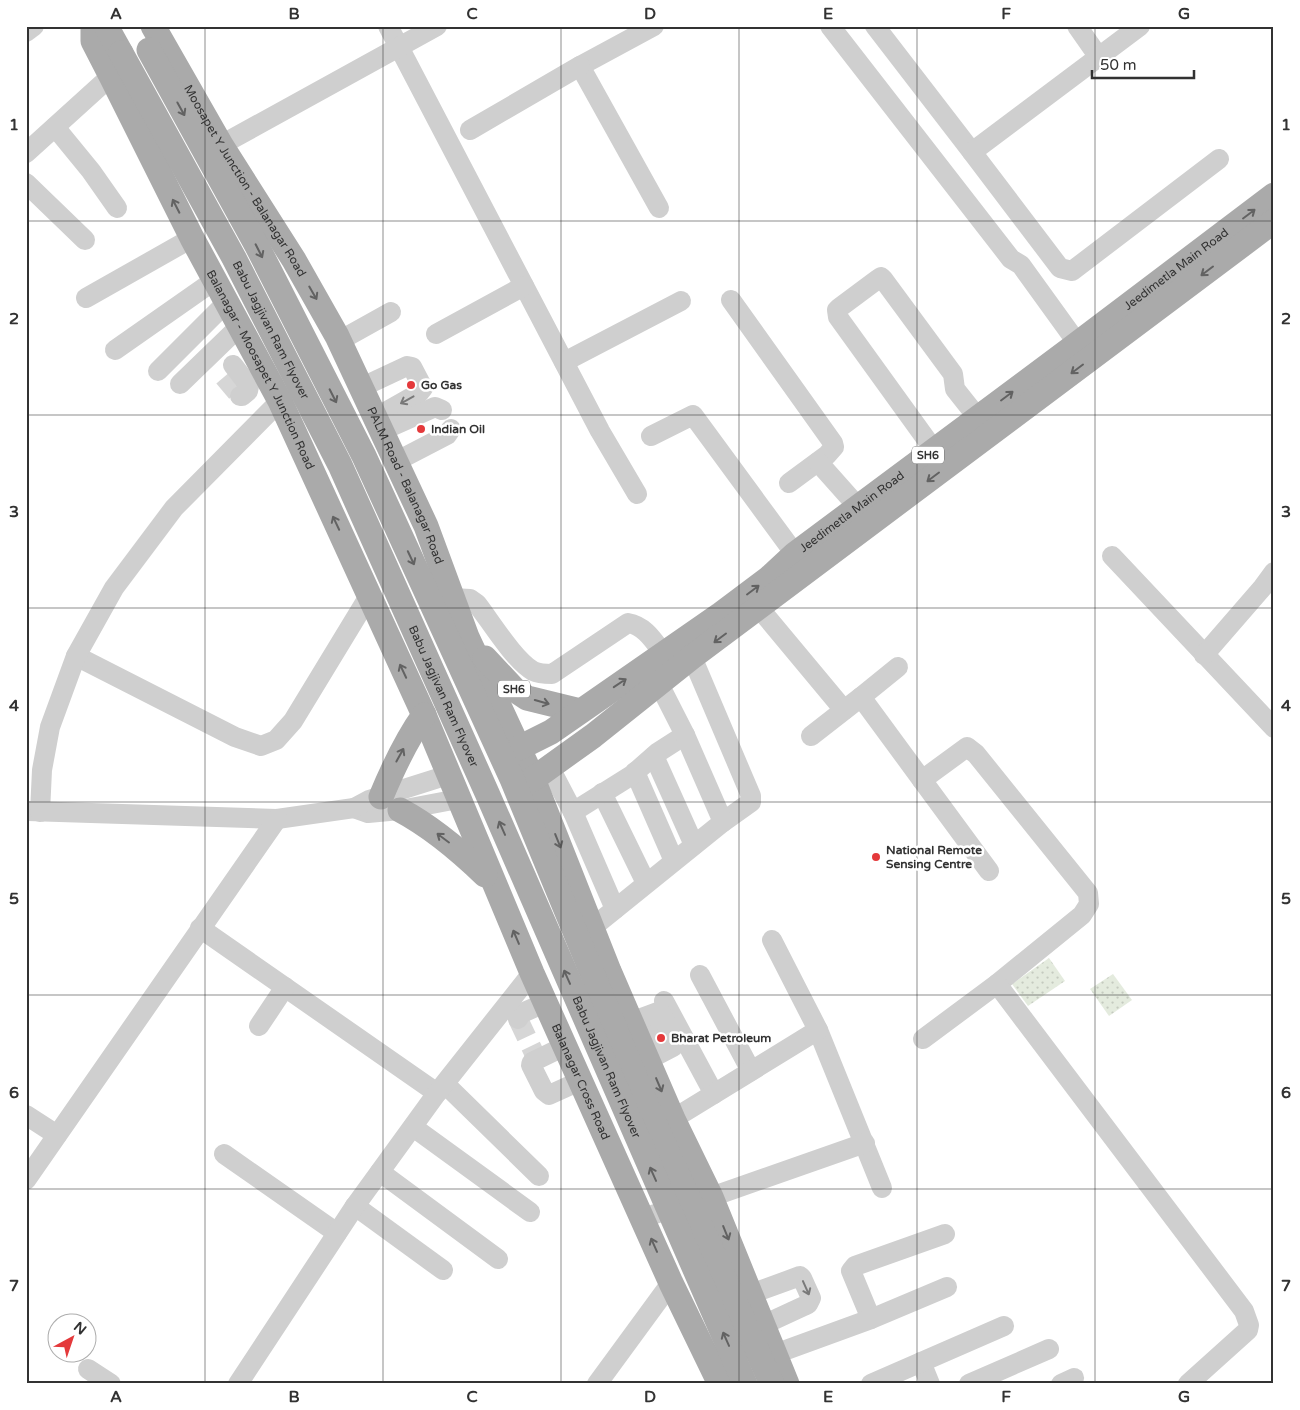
<svg xmlns="http://www.w3.org/2000/svg" width="1300" height="1410" font-family="'Varela Round',sans-serif">
	<defs>
		<pattern id="grass-dots" width="8" height="8" patternUnits="userSpaceOnUse" patternTransform="scale(1.25)"><rect width="8" height="8" fill="#e4ebde"/><path d="M2 2h.1M6 6h.1" fill="none" stroke="#c4cabf" stroke-width="1.8" stroke-linecap="round"/></pattern>
	</defs>
	<rect width="100%" height="100%" fill="#fff"/>
	<!-- grass -->
	<g fill="url(#grass-dots)">
		<polygon points="1049,958 1065,981 1028,1006 1012,984"/>
		<polygon points="1113,974 1132,1000 1109,1016 1090,989"/>
	</g>
	<g fill="none" stroke-linecap="round" stroke-linejoin="round">
		<!-- minor-tunnel -->
		<g stroke="#d6d6d6" stroke-width="20" stroke-dasharray="20 10" stroke-linecap="butt">
			<polyline points="224,377 240,396"/>
			<polyline points="518,1019 535,1055"/>
		</g>
		<!-- minor -->
		<g stroke="#cfcfcf" stroke-width="20">
			<polyline points="388,26 600,431 637,494"/>
			<polyline points="654,26 580,66 659,208"/>
			<polyline points="830,26 1011,259 1021,265 1078,344"/>
			<polyline points="875,26 972,152"/>
			<polyline points="1077,26 1098,56"/>
			<polyline points="1140,26 972,152 1060,268 1072,271 1219,159"/>
			<polyline points="26,32 34,26"/>
			<polyline points="55,127 91,171 117,208"/>
			<polyline points="470,130 580,66"/>
			<polyline points="221,145 437,26"/>
			<polyline points="26,153 111,76"/>
			<polyline points="26,183 85,240"/>
			<polyline points="86,298 192,238"/>
			<polyline points="731,300 833,443 834,447 827,455 789,483"/>
			<polyline points="436,334 524,286"/>
			<polyline points="339,341 391,312"/>
			<polyline points="115,350 215,280"/>
			<polyline points="564,362 681,301"/>
			<polyline points="233,365 249,386 248,391 242,396 240,396"/>
			<polyline points="158,371 227,302"/>
			<polyline points="180,384 240,326"/>
			<polyline points="360,388 407,366 412,367 423,388 419,393 375,418"/>
			<polyline points="381,431 435,407 442,410"/>
			<polyline points="651,436 693,415 795,554"/>
			<polyline points="934,450 838,317 837,310 839,308 878,279 881,277 883,279 953,374 955,389 978,418"/>
			<polyline points="395,462 447,435 451,429"/>
			<polyline points="818,462 858,507"/>
			<polyline points="1112,556 1274,728"/>
			<path d="M453,598L470,599L477,604C491,622 514,660 533,671C539,674 546,674 552,674L628,623C645,626 653,640 663,653"/>
			<polyline points="759,608 844,710"/>
			<polyline points="1204,655 1263,587 1274,572"/>
			<polyline points="76,656 235,737 261,746 276,740 293,721 369,596"/>
			<polyline points="692,657 751,796 751,802 723,822"/>
			<polyline points="861,697 898,667"/>
			<polyline points="811,736 861,697 922,780"/>
			<polyline points="654,756 694,845"/>
			<polyline points="550,768 573,812"/>
			<polyline points="635,772 674,861"/>
			<polyline points="602,793 646,883"/>
			<polyline points="354,808 368,813 400,810 458,799"/>
			<polyline points="28,811 277,819 354,808 369,800 448,775"/>
			<polyline points="40,812 42,770 50,727 76,656 114,588 174,508 280,401"/>
			<polyline points="989,871 922,780 967,747 976,754 1088,893 1089,904 1082,915 997,984"/>
			<polyline points="615,909 573,812 632,775 657,753 685,735"/>
			<polyline points="593,927 723,822 685,735 659,684"/>
			<polyline points="200,928 437,1093"/>
			<polyline points="700,975 751,1071"/>
			<polyline points="664,1001 714,1094"/>
			<polyline points="643,1018 658,1054"/>
			<polyline points="518,1019 522,1013 545,1003"/>
			<polyline points="631,1022 658,1012 661,1013 675,1043 673,1047 648,1060"/>
			<polyline points="259,1026 285,987"/>
			<polyline points="818,1030 882,1188"/>
			<polyline points="923,1039 997,984 1244,1311 1249,1325 1248,1330 1188,1384"/>
			<polyline points="565,1046 532,1062 531,1065 544,1091 549,1095 580,1081"/>
			<polyline points="445,1084 539,1176"/>
			<polyline points="26,1115 57,1135"/>
			<polyline points="673,1119 818,1030 772,940"/>
			<polyline points="413,1127 530,1212"/>
			<polyline points="224,1154 337,1233"/>
			<polyline points="380,1172 498,1259"/>
			<polyline points="26,1180 277,819"/>
			<polyline points="355,1206 443,1270"/>
			<polyline points="642,1218 711,1197 865,1143"/>
			<polyline points="751,1294 800,1276 802,1278 811,1298 808,1304 804,1306 763,1325"/>
			<polyline points="871,1319 851,1271 855,1266 945,1234"/>
			<polyline points="775,1354 871,1319 947,1287"/>
			<polyline points="921,1362 930,1384"/>
			<polyline points="88,1369 111,1384"/>
			<polyline points="238,1384 355,1206 437,1093 532,973"/>
			<polyline points="597,1384 671,1283"/>
			<polyline points="871,1384 1004,1326"/>
			<polyline points="969,1384 1049,1349"/>
			<polyline points="1061,1384 1074,1378"/>
		</g>
		<!-- major -->
		<g stroke="#aaa" stroke-width="25">
			<path id="s1" d="M93,26V41L111,76L192,238L280,401L424,715L532,973L671,1283L720,1384"/>
			<polyline points="106,26 121,53"/>
			<path id="s2" d="M153,26L221,145L294,260L337,336L426,526L467,637L533,779L609,971L673,1119L711,1197L787,1384"/>
			<polyline points="485,658 515,690 527,698 580,711"/>
			<path id="s3" d="M519,748L551,732L721,614L769,578L795,554L1069,350L1274,195"/>
			<polyline points="533,779 593,736 692,657 1274,221"/>
			<path d="M381,797C393,768 406,740 424,715"/>
			<path d="M400,810C432,827 459,850 485,875"/>
		</g>
		<!-- major-bridge -->
		<g stroke="#aaa" stroke-width="25">
			<polyline points="149,50 257,246 364,456 512,779 652,1118 772,1384"/>
			<path id="s4" d="M121,53L234,258L340,465L487,793L745,1384"/>
		</g>
	</g>
	<!-- one-way arrows -->
	<defs><path id="oneway-shaft" d="M-6 0H5M1.5-3L5.5 0L1.5 3" fill="none" stroke-width="1.6" stroke-linecap="round" stroke-linejoin="round" transform="scale(1.25)"/></defs>
	<g stroke="#626262">
		<use href="#oneway-shaft" transform="translate(181 109) rotate(61)"/>
		<use href="#oneway-shaft" transform="translate(176 206) rotate(-117)"/>
		<use href="#oneway-shaft" transform="translate(1249 214) rotate(-37)"/>
		<use href="#oneway-shaft" transform="translate(259 251) rotate(63)"/>
		<use href="#oneway-shaft" transform="translate(1207 271) rotate(143)"/>
		<use href="#oneway-shaft" transform="translate(313 293) rotate(60)"/>
		<use href="#oneway-shaft" transform="translate(1077 369) rotate(143)"/>
		<use href="#oneway-shaft" transform="translate(333 396) rotate(63)"/>
		<use href="#oneway-shaft" transform="translate(1007 396) rotate(-37)"/>
		<use href="#oneway-shaft" transform="translate(933 477) rotate(143)"/>
		<use href="#oneway-shaft" transform="translate(336 523) rotate(-115)"/>
		<use href="#oneway-shaft" transform="translate(411 558) rotate(65)"/>
		<use href="#oneway-shaft" transform="translate(753 590) rotate(-37)"/>
		<use href="#oneway-shaft" transform="translate(720 638) rotate(143)"/>
		<use href="#oneway-shaft" transform="translate(403 671) rotate(-115)"/>
		<use href="#oneway-shaft" transform="translate(620 683) rotate(-34)"/>
		<use href="#oneway-shaft" transform="translate(542 702) rotate(16)"/>
		<use href="#oneway-shaft" transform="translate(400 755) rotate(-61)"/>
		<use href="#oneway-shaft" transform="translate(502 828) rotate(-114)"/>
		<use href="#oneway-shaft" transform="translate(443 838) rotate(-143)"/>
		<use href="#oneway-shaft" transform="translate(558 841) rotate(68)"/>
		<use href="#oneway-shaft" transform="translate(516 937) rotate(-113)"/>
		<use href="#oneway-shaft" transform="translate(567 977) rotate(-114)"/>
		<use href="#oneway-shaft" transform="translate(659 1085) rotate(67)"/>
		<use href="#oneway-shaft" transform="translate(653 1174) rotate(-114)"/>
		<use href="#oneway-shaft" transform="translate(726 1233) rotate(68)"/>
		<use href="#oneway-shaft" transform="translate(654 1245) rotate(-114)"/>
		<use href="#oneway-shaft" transform="translate(726 1339) rotate(-114)"/>
	</g>
	<g stroke="#797979">
		<use href="#oneway-shaft" transform="translate(407 400) rotate(151)"/>
		<use href="#oneway-shaft" transform="translate(806 1288) rotate(66)"/>
	</g>
	<!-- grid -->
	<path fill="none" stroke="#323232" stroke-width="1" stroke-opacity="0.55" d="M205,26V1384M383,26V1384M561,26V1384M739,26V1384M917,26V1384M1095,26V1384M26,221H1274M26,415H1274M26,608H1274M26,802H1274M26,995H1274M26,1189H1274"/>
	<!-- markers -->
	<g fill="#e4393b" stroke="#fff" stroke-width="2">
		<circle cx="411" cy="385" r="5"/>
		<circle cx="421" cy="429" r="5"/>
		<circle cx="876" cy="857" r="5"/>
		<circle cx="661" cy="1038" r="5"/>
	</g>
	<g text-anchor="middle" stroke-width="5" stroke-linejoin="round" paint-order="stroke">
		<!-- shield labels -->
		<g fill="#fff" stroke="#707070" stroke-width="1">
			<rect x="912" y="446.5" width="32" height="17" rx="4"/>
			<rect x="498" y="680.5" width="32" height="17" rx="4"/>
		</g>
		<g font-size="11" font-weight="bold" fill="#323232">
			<text x="928" y="459">SH6</text>
			<text x="514" y="693">SH6</text>
		</g>
		<!-- street labels -->
		<g font-size="12" fill="#323232" stroke="#fff">
			<text dy="4" stroke="none"><textPath href="#s2" startOffset="180">Moosapet Y Junction - Balanagar Road</textPath></text>
			<text dy="4" stroke="none"><textPath href="#s3" startOffset="814">Jeedimetla Main Road</textPath></text>
			<text dy="4" stroke="none"><textPath href="#s4" startOffset="315">Babu Jagjivan Ram Flyover</textPath></text>
			<text dy="4" stroke="none"><textPath href="#s1" startOffset="384">Balanagar - Moosapet Y Junction Road</textPath></text>
			<text dy="4" stroke="none"><textPath href="#s2" startOffset="525">PALM Road - Balanagar Road</textPath></text>
			<text dy="4" stroke="none"><textPath href="#s3" startOffset="409">Jeedimetla Main Road</textPath></text>
			<text dy="4" stroke="none"><textPath href="#s4" startOffset="720">Babu Jagjivan Ram Flyover</textPath></text>
			<text dy="4" stroke="none"><textPath href="#s4" startOffset="1125">Babu Jagjivan Ram Flyover</textPath></text>
			<text dy="4" stroke="none"><textPath href="#s1" startOffset="1165">Balanagar Cross Road</textPath></text>
		</g>
		<!-- poi labels -->
		<g font-size="12" font-weight="bold" fill="#323232" stroke="#fff" text-anchor="start">
			<text x="421" y="389">Go Gas</text>
			<text x="431" y="433">Indian Oil</text>
			<text x="886" y="854">National Remote<tspan x="886" dy="14">Sensing Centre</tspan></text>
			<text x="671" y="1042">Bharat Petroleum</text>
		</g>
	</g>
	<!-- border -->
	<rect width="1300" height="1410" fill="none" stroke="#ffffff" stroke-width="55"/>
	<!-- north arrow -->
	<g transform="translate(72 1338) rotate(40)"><circle r="24" fill="#ffffff" stroke="#adadad"/>
	<path d="M0-4L9 19L0 12L-9 19Z" fill="#e4393b"/>
	<text y="-8" font-size="14" font-weight="bold" text-anchor="middle" fill="#323232">N</text>
	</g>
	<!-- scale -->
	<path d="M1092 70v8h102v-8" fill="none" stroke="#323232" stroke-width="2.5"/>
	<text x="1100" y="70" font-size="15" fill="#323232" stroke="#ffffff" stroke-width="4" paint-order="stroke">50 m</text>
	<rect x="28" y="28" width="1244" height="1354" fill="none" stroke="#323232" stroke-width="2"/>
	<g font-size="16" text-anchor="middle" font-weight="bold" fill="#323232">
		<text x="116" y="19">A</text>
		<text x="294" y="19">B</text>
		<text x="472" y="19">C</text>
		<text x="650" y="19">D</text>
		<text x="828" y="19">E</text>
		<text x="1006" y="19">F</text>
		<text x="1184" y="19">G</text>
		<text x="14" y="130">1</text>
		<text x="1286" y="130">1</text>
		<text x="14" y="324">2</text>
		<text x="1286" y="324">2</text>
		<text x="14" y="517">3</text>
		<text x="1286" y="517">3</text>
		<text x="14" y="711">4</text>
		<text x="1286" y="711">4</text>
		<text x="14" y="904">5</text>
		<text x="1286" y="904">5</text>
		<text x="14" y="1098">6</text>
		<text x="1286" y="1098">6</text>
		<text x="14" y="1291">7</text>
		<text x="1286" y="1291">7</text>
		<text x="116" y="1402">A</text>
		<text x="294" y="1402">B</text>
		<text x="472" y="1402">C</text>
		<text x="650" y="1402">D</text>
		<text x="828" y="1402">E</text>
		<text x="1006" y="1402">F</text>
		<text x="1184" y="1402">G</text>
	</g>
</svg>
